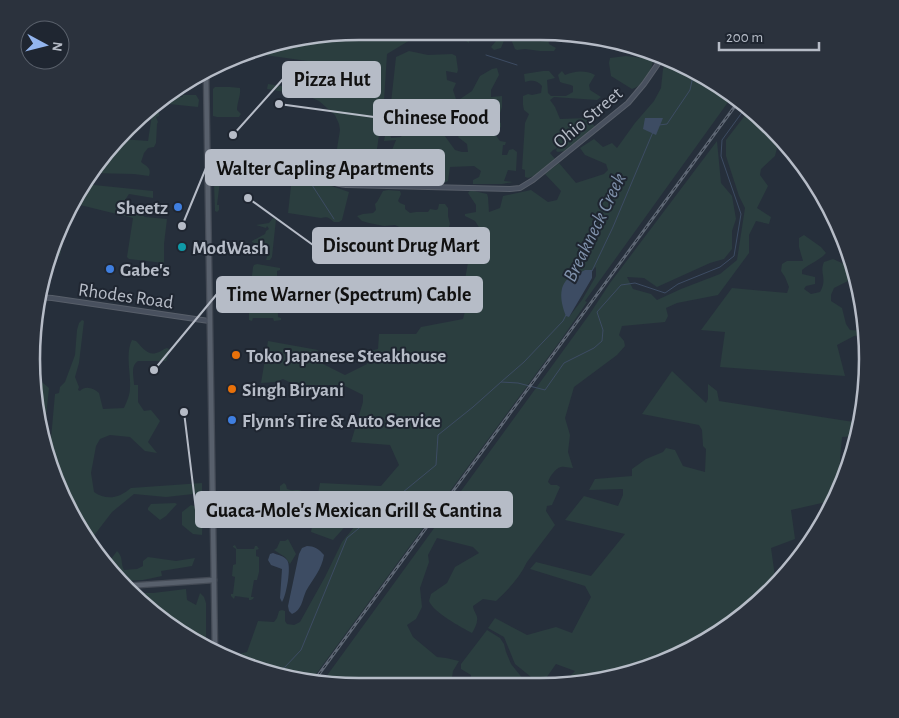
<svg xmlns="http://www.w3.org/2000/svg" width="899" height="718" font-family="'Alegreya Sans',sans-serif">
	<rect width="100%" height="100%" fill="#262f3b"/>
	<!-- green -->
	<g fill="#2b3e3f" fill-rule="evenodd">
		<polygon points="359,31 425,31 387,54 384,101 372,183 336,180 333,174 340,130 339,124 335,115 319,101 308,96 267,89 268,84 359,98 361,65 330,61 329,64 250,53 274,42 300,39 327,42 328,35"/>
		<polygon points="448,32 447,32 510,32 516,33 552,32 548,37 549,44 556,48 554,51 540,51 525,49 517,50 515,49 510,37 505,38 501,48 494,50 491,47 496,41 496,33 486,33 485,37 483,37 482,35 469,36 469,43 466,41 465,36 455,36"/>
		<polygon points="409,51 428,55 452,54 456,56 458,70 457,73 446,71 447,80 456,83 453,90 456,99 443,118 403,117 408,101 400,99 395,105 396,110 390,112 396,57"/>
		<path d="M626,56L650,59L653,61C651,73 644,85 632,89L611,76L609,63L610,58Z"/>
		<path d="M667,61L731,98L585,301L587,302L563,337L311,681H295L233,662L227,658L231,656L247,652L258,621L274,622L277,618L279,611L282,610L285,611V621L287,624L294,625L300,622L325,577L342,542L355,526L350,521L333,540L311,532L320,483L381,486L399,465L390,445L351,442L363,402V395L343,385H295L283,379L276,382L261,383L268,341L318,350L317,361L345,375L367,364L370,351L378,349L379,334H416L421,327L463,319L471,289L464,285L469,257L465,252L466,245L458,243L448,235L443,236L431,235L422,232L408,231L395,225L384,226L369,223L362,221L357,216L363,214L373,213L376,210L375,204L377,202L383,191L388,190L400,191L401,194L398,201L400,203L405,205V209L410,213L416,212H428L430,209L436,210L438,209L439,204H445L448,208V216L450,224L448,230L466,233V227L482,232L475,221L465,216V214L476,212V205L468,193L470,190L487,194L488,197L489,212L500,208L503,196L531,190L548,202L557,200L561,191L545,174L559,163L576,183L604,174L608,170L606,164L585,155L580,148L594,139L603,147L612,143L617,148L635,123L654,101L661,88L663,69ZM596,267V276L582,300L569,317L585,270H592Z"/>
		<path d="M497,68L499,75L491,90V97L502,96V107L500,113L492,118L501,123V127L494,133L500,141L506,142L505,145H503L502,155H507L509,150L513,149L517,152L516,171L508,170L504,181L513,182L502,184H473V180L479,177L481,171L474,166L450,167L448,181L441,184L380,183L382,181L383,169L395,157V152L392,150L396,140L384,141L387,125H389L391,138L401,137L408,126L439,128L455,150L462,152H468L467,144L458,137L466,126L478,124L488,116L489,109V103L483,102C473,109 469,111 457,106V101L472,91L480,76L492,69Z"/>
		<path d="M543,71H549L555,78L547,80L548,93L551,96H566L573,92V86C569,84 565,84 560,82L558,75L562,71L565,75C575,71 585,70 595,75L589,85L590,90L601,97L597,100L554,97L550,100L555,107L560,119L588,118L595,127L565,151L558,152L556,151L557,148L553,150L550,153L555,159L534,176L528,178L525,177V170L522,169L525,123L529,114L524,110L523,105V96L528,94L532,95L541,93L542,86C537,80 532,80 525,82L524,74Z"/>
		<path d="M215,87H230L240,88C241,95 237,103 237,110L241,114L239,117H217L213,116V89Z"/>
		<polygon points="182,95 196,95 199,100 198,107 159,103 167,97 183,97"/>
		<path d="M157,104L159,108V116L156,117L158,122L157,124L156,143L154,147L148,148L144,153L141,162C146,166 152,168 149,176L134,174L92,173L116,142H119L122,139L148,141L153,108Z"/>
		<path d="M750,109L756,112L779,140L775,156L761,169L760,175L768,186L757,208L771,217L769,224L756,221L749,235V253L718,295L677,303L666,308L668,316L665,322L622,326L619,335L624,341L625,346L617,355L574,387L565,418L570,435L568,452L573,468C570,468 564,466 561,467C555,468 549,478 548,482L551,485H557L560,487L552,505L547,506L546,511L555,525L527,562C520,577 508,590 496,601L483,599L473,606C473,610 476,613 477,617C478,623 475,628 472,633C461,627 434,613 429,601L431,594L447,583L455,567L479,553L473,547L437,538L428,555L429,562L420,588L422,607L416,619L407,625L413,637L437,657L446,658L459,661L453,671L451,684L323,681L589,315L610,283L717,141L721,183L732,196L736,219L732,231V249L724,259L710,263L657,287L644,278L627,277L633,289L651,294L657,300L681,289L720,274L737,260L745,208L739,196L726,156V140Z"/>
		<polygon points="217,178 241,178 241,179 220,181 217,205 219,205 219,210 217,212 215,211 214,183 217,181"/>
		<path d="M304,179L314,180L349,192L342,220L339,222H334C329,218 328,216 321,218L288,213L291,186L288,181Z"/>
		<polygon points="84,184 153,191 153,198 129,194 125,200 145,217 167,219 164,244 164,263 129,259 127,257 133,218 72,203 75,195"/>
		<polygon points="66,218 60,256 51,255"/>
		<polygon points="273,218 276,219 272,257 270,260 266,260 269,251 266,246 260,246 252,242 252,241 265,234 266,231 269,229 267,226 266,228 256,225 269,223"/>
		<path d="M804,235L821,247L826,253C819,261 810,263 802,270V274L815,277V284L806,286L804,289L811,294L820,292C828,278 819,274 824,262L833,259L844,264L850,280L834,288L831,295V301L842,308L846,324L850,330L864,331V335L854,336L837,345L845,376L720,367L725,332L701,330L732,288L787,293L789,287L785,277L781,271L782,264L787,261H803L799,247V238Z"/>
		<polygon points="257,264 280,268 280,270 277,271 278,317 281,318 281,320 274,321 273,318 253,318 252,321 249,320 249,302 253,267 254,265"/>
		<path d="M82,320L84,321L79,363L75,377L79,387L78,390L80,391C85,385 94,388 99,393L103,409L124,408C127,401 130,395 130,388C131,373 125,354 132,340L136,341C141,346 148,356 156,353C161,352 163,349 167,348L169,349L168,356L166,361H138C130,366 134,377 134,385H138V402L144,411L151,410L160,421L148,442L157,453L145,451L130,437L110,435L100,439L96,446L91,473L94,492C107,501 119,498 131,488L202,483V493L166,497L134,494L112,512L89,542L75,523L49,461L55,394L59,393L60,387L65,382L75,355L77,330L79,323Z"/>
		<polygon points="31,359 38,360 37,378 49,388 43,445"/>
		<polygon points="672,371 706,403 708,399 708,384 717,391 719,401 860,423 858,436 842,437 838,483 842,484 835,500 791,510 795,539 771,548 776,584 754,607 739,608 735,621 704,643 645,669 561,686 575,671 556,664 544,681 536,681 515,664 504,637 488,628 495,618 527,635 556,627 572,633 591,597 585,586 530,569 536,562 591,576 625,534 565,520 584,496 618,506 623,495 623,489 589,490 595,479 632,476 632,469 646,459 663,452 666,448 675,450 683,466 705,472 706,449 703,446 702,430 699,425 642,414"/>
		<path d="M284,483L286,485L287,489C294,492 296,488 304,492L305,496L302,498L292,495L288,496L286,499L280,501V486Z"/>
		<polygon points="175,503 177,504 166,516 160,520 148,510 148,508 151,504"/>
		<polygon points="191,505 203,509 202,535 193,534 182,525 182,512"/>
		<polygon points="288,539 296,554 290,564 285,557 274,550 277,548 280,541 285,541"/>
		<polygon points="235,545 237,549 254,549 255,546 257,546 259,549 256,550 256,556 259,557 259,572 257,580 254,580 251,597 254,597 253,599 251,600 249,600 249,598 235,596 234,599 231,596 231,594 233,594 235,577 232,576 233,565 236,564 236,549 233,547 233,546"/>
		<path d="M117,551C124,558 120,563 124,570L137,569L143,566V561L148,557L176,561L195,558L192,566L161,571L162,576L143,580L119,581L113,575L106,566Z"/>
		<polygon points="186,589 187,600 196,605 200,593 204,597 206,603 206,646 160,619 131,593 153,593"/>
		<polygon points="487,630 500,638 504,644 506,652 511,664 528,685 508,685 493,680 491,683 493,685 471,684 471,675 461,669 461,664"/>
	</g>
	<!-- water -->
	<g fill="#3d4c63">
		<polygon points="645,118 663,118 656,135 643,129"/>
		<path d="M585,270H592V278L569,317L566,316C561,304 557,286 570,277C574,274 580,273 585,270Z"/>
		<path d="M307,546C314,546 319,549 324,555C322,569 313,579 306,591C302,600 302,610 292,614L289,611L288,606L299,554L302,548Z"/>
		<path d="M273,553C278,555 284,556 287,560C292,566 286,597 282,602L280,598L282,569L271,565L268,560L270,554Z"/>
	</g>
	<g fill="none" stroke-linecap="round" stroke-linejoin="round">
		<!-- stream -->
		<g stroke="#3d4c63" stroke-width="1">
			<polyline points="486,55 517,65"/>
			<polyline points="659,125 667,124 690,90 693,76"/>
			<polyline points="312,185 334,219"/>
			<polyline points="592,271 613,227 653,132"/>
			<polyline points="501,382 524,362 563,321 566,315"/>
			<polyline points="273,674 285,667 301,650 347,538 436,465 438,435 473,407 501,382 518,383 545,390 564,363 594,348 602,341 603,330 597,312 621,285 635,283 665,293 678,284 720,267 734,256 741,214 721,156 722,140 746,107"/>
		</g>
		<defs>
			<g id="secondary">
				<path d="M208,175L311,176C323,178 333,184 346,185L510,189L520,188L533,180L628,103L644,84L662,58"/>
				<polyline points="840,230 846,255 865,320"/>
				<polyline points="39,297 52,298 209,321"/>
			</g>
			<g id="primary">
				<polyline points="206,71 215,651"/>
				<polyline points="125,586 214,580"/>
			</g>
		</defs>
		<!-- secondary casing -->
		<use href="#secondary" stroke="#585f6a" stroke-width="6"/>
		<!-- primary casing -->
		<use href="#primary" stroke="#434a55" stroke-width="7"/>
		<!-- secondary -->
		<use href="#secondary" stroke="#48505e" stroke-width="4"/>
		<!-- primary -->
		<use href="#primary" stroke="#58606c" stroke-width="4.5"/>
		<defs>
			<polyline id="rail" points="314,681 738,102"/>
		</defs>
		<!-- rail casing -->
		<use href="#rail" stroke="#5e6774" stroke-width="3"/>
		<!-- rail -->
		<use href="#rail" stroke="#1f2631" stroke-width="1" stroke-dasharray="4" stroke-linecap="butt"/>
	</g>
	<!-- markers -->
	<g fill="#3f7fe0" stroke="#1f2631" stroke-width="2">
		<circle cx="178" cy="207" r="5"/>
		<circle cx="110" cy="269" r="5"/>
		<circle cx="232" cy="420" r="5"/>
	</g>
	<circle fill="#0f9aa8" stroke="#1f2631" stroke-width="2" cx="182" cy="247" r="5"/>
	<g fill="#e8710a" stroke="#1f2631" stroke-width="2">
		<circle cx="236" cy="355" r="5"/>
		<circle cx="232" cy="389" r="5"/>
	</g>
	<g text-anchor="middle" stroke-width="4" stroke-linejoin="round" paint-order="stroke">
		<!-- street labels -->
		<g font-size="19" fill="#b6bcc7" stroke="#1f2631">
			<text transform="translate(587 117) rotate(-40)" y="7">Ohio Street</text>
			<text transform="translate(126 295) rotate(8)" y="7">Rhodes Road</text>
		</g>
		<!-- poi labels -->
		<g font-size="19" font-weight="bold" fill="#b6bcc7" stroke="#1f2631" text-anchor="start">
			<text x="168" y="214" text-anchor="end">Sheetz</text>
			<text x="192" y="254">ModWash</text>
			<text x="120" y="276">Gabe's</text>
			<text x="246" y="362">Toko Japanese Steakhouse</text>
			<text x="242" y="396">Singh Biryani</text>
			<text x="242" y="427">Flynn's Tire &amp; Auto Service</text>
		</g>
		<!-- water labels -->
		<g font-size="20" font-style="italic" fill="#8092ac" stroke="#1f2631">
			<text transform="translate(594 227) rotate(-64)" y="7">Breakneck Creek</text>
		</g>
	</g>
	<!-- crop -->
	<path d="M0 0H899V718H0ZM359 40H540A319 319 0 0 1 859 359V359A319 319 0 0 1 540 678H359A319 319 0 0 1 40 359V359A319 319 0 0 1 359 40Z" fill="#2b323d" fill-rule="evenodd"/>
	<path fill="none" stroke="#b6bcc7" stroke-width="2.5" d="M359 40H540A319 319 0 0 1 859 359V359A319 319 0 0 1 540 678H359A319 319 0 0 1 40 359V359A319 319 0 0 1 359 40Z"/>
	<!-- callouts -->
	<path fill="none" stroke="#b6bcc7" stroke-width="2" d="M233 135L283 79M279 104L374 117M182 226L206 168M248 198L313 245M154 370L217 294M184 412L196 510"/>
	<g fill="#b6bcc7" stroke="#1f2631" stroke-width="2">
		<circle cx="233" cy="135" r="5"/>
		<circle cx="279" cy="104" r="5"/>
		<circle cx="182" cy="226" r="5"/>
		<circle cx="248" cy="198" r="5"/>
		<circle cx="154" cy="370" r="5"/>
		<circle cx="184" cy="412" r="5"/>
	</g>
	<g fill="#b6bcc7" stroke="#b6bcc7" stroke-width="2">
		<rect x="283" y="62" width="97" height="35" rx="5"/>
		<rect x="374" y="100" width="125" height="35" rx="5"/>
		<rect x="206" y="150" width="238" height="35" rx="5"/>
		<rect x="313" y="228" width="176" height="35" rx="5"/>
		<rect x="217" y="277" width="265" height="35" rx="5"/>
		<rect x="196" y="492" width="316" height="35" rx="5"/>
	</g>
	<g font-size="20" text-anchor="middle" font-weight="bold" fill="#111">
		<text x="332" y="86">Pizza Hut</text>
		<text x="436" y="124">Chinese Food</text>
		<text x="325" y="175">Walter Capling Apartments</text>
		<text x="401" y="252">Discount Drug Mart</text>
		<text x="349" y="301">Time Warner (Spectrum) Cable</text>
		<text x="354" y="517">Guaca-Mole's Mexican Grill &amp; Cantina</text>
	</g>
	<!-- north arrow -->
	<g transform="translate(45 45) rotate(97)"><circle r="24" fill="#1f2631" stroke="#5b626d"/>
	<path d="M0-4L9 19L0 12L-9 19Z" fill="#93b5ee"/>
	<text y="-8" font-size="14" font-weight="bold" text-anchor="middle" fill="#b6bcc7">N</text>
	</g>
	<!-- scale -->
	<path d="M719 42v8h100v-8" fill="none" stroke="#b6bcc7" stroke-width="2.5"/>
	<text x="726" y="42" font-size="15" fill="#b6bcc7" stroke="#1f2631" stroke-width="4" paint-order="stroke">200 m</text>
</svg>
